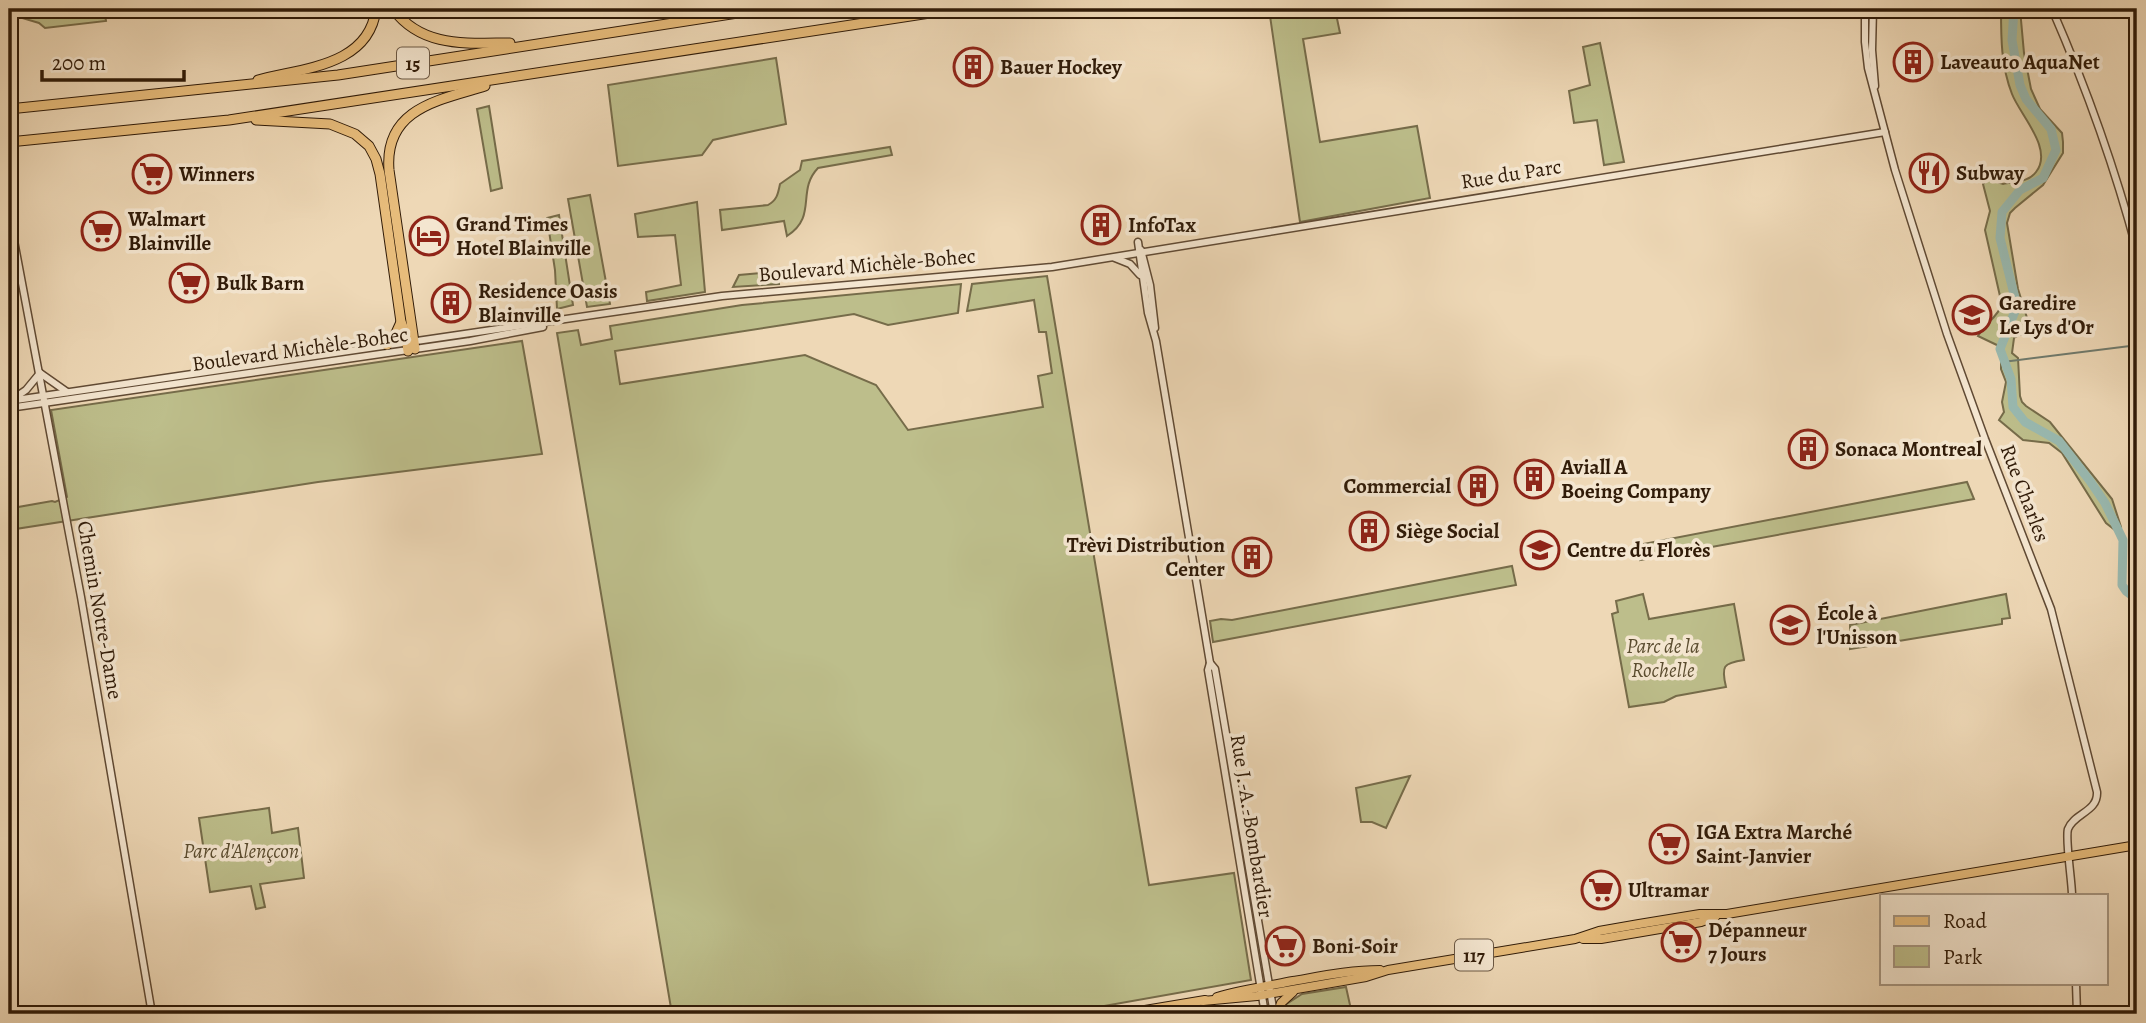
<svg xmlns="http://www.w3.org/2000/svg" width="2146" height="1023" font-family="Alegreya,serif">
	<rect width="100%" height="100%" fill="#eed8b6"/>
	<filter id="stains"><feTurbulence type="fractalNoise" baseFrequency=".00286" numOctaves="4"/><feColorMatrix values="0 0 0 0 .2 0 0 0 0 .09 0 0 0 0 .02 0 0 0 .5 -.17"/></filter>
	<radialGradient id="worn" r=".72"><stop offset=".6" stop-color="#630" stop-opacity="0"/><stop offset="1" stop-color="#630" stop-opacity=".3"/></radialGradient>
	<!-- green -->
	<g fill="#bdbe8b" stroke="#766c4a" stroke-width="2">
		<polygon points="17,9 104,9 106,21 45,28 39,23 22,18"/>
		<polygon points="1269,9 1335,9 1340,33 1303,39 1320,142 1417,126 1430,198 1300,222"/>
		<path d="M2001,9H2020L2024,53L2031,89L2040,109L2062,133L2063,142V153L2043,185L2015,208L2010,213L2007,223L2018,289L2028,321L2039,334L2019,335L2014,338L2012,353L2018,358L2020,396L2022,402L2026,406L2050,422L2112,499L2121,527L2115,530L2106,523L2062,453L2049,443L2023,440L1999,420L2004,412L2002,402L2006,382L2001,369V347L1978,336C1985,324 1997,317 2002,305L1985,230L1990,211L1983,184L1988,179L2003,184C2013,181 2028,183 2036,172C2054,149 2020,115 2012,94C2001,66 2001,38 2001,9Z"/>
		<polygon points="1600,43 1624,162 1604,165 1597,120 1574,123 1569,91 1590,85 1583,47"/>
		<polygon points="776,58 786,124 713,140 702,155 618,166 608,85"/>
		<polygon points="489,106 502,188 491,191 477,109"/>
		<path d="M890,147L892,155L818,168C796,191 818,216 787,236L784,221L722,230L720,210L768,205C777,200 778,194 780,184L800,170L802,161Z"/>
		<polygon points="590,195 610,304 587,307 568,199"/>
		<polygon points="697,202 705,292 647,301 646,292 681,285 675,235 638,237 635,214"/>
		<polygon points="559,215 573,305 557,309 555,270 547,218"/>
		<polygon points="774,272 778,275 779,284 733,287 739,275"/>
		<polygon points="1047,276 1149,885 1234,873 1251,980 1059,1014 672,1014 557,333 578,330 581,345 612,339 610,326 742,305 961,284 958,313 888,325 854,314 615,351 620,384 805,355 876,385 908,430 1043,407 1038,376 1052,373 1046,332 1039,332 1034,300 967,311 972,284"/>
		<polygon points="522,341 542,454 318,482 9,530 9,454 18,507 52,501 55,502 67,497 51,410"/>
		<polygon points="1967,482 1974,499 1640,560 1638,545"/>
		<polygon points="1512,566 1516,585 1213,642 1210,621 1221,619 1232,620"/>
		<path d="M1643,594L1649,619L1734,604L1744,660C1723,663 1721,666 1726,687L1676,696L1664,702L1629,707L1612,614L1618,612L1616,601Z"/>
		<polygon points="2006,594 2010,618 2002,619 2002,624 1850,649 1850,625"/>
		<polygon points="1410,776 1386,828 1372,822 1361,822 1356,788"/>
		<polygon points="269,808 272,833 298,828 304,878 260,884 265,907 256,909 251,886 210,892 199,818"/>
		<polygon points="1346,987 1352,1014 1282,1014 1285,1005 1302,994"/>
	</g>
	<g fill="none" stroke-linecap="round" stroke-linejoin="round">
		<!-- stream -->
		<polyline stroke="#6f7a6d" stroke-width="2" points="2003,362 2130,346"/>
		<!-- river -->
		<polyline stroke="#99b9b0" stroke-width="9" points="2014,9 2012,40 2020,85 2026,99 2051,129 2056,150 2043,178 2020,190 2002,212 2000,238 2015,298 2015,311 2000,349 2011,379 2013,407 2025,422 2059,441 2090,481 2105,503 2123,540 2122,585 2126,591 2137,599"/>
		<defs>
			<g id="tertiary">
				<path d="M1865,9V42L1868,68L1895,170L1947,334L1985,439L2051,609L2097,792C2098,812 2074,813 2068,829C2065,838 2072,882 2072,895"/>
				<polyline points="1873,9 1872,50 1875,86"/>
				<path d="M2052,9C2086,87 2115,168 2137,251"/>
				<polyline points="9,214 81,597 152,1014"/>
				<polyline points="1138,242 1148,313 1156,341 1210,663 1215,669 1274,1014"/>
				<polyline points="1141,250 1150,285 1155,328"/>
				<polyline points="1115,258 1130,264 1140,275"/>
				<polyline points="40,373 67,392"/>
				<polyline points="13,399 26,390 40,373"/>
				<polyline points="9,401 722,296 1052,267 1885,132"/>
				<polyline points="9,408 470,341 543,327"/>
				<polyline points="1210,663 1208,670 1265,1014"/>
				<polyline points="2076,983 2077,1014"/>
			</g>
			<g id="primary">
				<polyline points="1583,939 1601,939 1701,922 1715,917"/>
				<path d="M1217,997C1242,990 1267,986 1293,981C1322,976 1351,970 1380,970"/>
				<polyline points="1203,1001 1257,996 1366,977 1388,970 1575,939 1599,931 1639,924 1700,914 1727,914 2137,845"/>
				<polyline points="1121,1014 1205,1000"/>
				<polyline points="1277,1014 1281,1003 1293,992"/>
			</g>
			<g id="motorway">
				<path d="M393,9C422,48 466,43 510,43"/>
				<path d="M258,80C303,68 369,66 376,9"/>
				<polyline points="9,109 338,75 764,9"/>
				<polyline points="256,120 330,124 355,134 369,146 376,159 380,174 401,322 405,332 408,351"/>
				<polyline points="9,142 229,120 956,9"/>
				<polyline points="387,345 396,333 401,322"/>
				<path d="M415,349L389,170C384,108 440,100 485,86"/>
			</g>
		</defs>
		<!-- tertiary casing -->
		<use href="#tertiary" stroke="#604a34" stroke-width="9"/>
		<!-- primary casing -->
		<use href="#primary" stroke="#301b08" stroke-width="10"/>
		<!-- motorway casing -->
		<use href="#motorway" stroke="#301b08" stroke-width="11"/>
		<!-- tertiary -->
		<use href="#tertiary" stroke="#f4e6d0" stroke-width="6"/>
		<!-- primary -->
		<use href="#primary" stroke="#e7bc7b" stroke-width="8"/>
		<!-- motorway -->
		<use href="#motorway" stroke="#e7bc7b" stroke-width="9"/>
	</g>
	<!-- icons -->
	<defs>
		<symbol id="building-ring" viewBox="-11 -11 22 22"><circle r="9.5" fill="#f4e6d0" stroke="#8f2418" stroke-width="1.5"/><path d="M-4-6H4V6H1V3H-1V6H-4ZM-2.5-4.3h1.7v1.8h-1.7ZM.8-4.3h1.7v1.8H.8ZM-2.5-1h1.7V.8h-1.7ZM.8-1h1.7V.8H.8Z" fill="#8f2418"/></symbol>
		<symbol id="restaurant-ring" viewBox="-11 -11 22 22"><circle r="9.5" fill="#f4e6d0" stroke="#8f2418" stroke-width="1.5"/><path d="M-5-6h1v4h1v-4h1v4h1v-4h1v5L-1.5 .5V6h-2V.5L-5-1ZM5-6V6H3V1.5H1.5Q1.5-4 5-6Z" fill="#8f2418"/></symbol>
		<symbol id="supermarket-ring" viewBox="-11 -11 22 22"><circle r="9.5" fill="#f4e6d0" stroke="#8f2418" stroke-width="1.5"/><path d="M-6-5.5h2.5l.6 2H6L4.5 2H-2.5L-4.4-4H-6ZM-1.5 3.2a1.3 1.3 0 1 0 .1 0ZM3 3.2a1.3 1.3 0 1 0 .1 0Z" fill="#8f2418"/></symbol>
		<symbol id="hotel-ring" viewBox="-11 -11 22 22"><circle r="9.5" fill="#f4e6d0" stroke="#8f2418" stroke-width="1.5"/><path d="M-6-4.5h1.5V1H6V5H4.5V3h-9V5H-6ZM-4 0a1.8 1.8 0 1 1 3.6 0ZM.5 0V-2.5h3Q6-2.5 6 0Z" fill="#8f2418"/></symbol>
		<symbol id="school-ring" viewBox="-11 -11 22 22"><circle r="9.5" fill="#f4e6d0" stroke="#8f2418" stroke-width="1.5"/><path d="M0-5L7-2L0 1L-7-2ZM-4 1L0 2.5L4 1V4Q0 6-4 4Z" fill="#8f2418"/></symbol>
	</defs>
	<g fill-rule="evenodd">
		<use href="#building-ring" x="1891" y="40" width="44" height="44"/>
		<use href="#building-ring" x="951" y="45" width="44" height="44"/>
		<use href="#restaurant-ring" x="1907" y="151" width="44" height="44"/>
		<use href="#supermarket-ring" x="130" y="152" width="44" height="44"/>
		<use href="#building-ring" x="1079" y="203" width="44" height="44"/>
		<use href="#supermarket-ring" x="79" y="209" width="44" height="44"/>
		<use href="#hotel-ring" x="407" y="214" width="44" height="44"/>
		<use href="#supermarket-ring" x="167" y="261" width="44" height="44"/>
		<use href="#building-ring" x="429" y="281" width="44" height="44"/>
		<use href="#school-ring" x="1950" y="293" width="44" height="44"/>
		<use href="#building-ring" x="1786" y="427" width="44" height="44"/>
		<use href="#building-ring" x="1512" y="457" width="44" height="44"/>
		<use href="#building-ring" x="1456" y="464" width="44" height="44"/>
		<use href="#building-ring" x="1347" y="509" width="44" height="44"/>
		<use href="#school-ring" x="1518" y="528" width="44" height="44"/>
		<use href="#building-ring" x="1230" y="535" width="44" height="44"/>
		<use href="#school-ring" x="1768" y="603" width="44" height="44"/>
		<use href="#supermarket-ring" x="1647" y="822" width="44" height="44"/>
		<use href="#supermarket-ring" x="1579" y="868" width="44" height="44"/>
		<use href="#supermarket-ring" x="1659" y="920" width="44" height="44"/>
		<use href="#supermarket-ring" x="1263" y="924" width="44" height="44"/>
	</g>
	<g text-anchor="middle" stroke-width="7" stroke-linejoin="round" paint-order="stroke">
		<!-- shield labels -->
		<g fill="#f4e6d0" stroke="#6b5844" stroke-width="2">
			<rect x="397" y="47.5" width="32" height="31" rx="5"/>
			<rect x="1455" y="939.5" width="38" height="31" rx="5"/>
		</g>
		<g font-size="19" font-weight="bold" fill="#301b08">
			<text x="413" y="70">15</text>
			<text x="1474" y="962">117</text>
		</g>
		<!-- poi labels -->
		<g font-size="21" font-weight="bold" fill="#301b08" stroke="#f4e6d0" text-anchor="start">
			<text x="1940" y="69">Laveauto AquaNet</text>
			<text x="1000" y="74">Bauer Hockey</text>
			<text x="1956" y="180">Subway</text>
			<text x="179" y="181">Winners</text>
			<text x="128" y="226">Walmart<tspan x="128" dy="24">Blainville</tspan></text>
			<text x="456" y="231">Grand Times<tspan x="456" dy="24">Hotel Blainville</tspan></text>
			<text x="1128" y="232">InfoTax</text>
			<text x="216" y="290">Bulk Barn</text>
			<text x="478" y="298">Residence Oasis<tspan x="478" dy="24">Blainville</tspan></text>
			<text x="1999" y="310">Garedire<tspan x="1999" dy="24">Le Lys d'Or</tspan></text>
			<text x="1835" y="456">Sonaca Montreal</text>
			<text x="1561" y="474">Aviall A<tspan x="1561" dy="24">Boeing Company</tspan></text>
			<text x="1451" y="493" text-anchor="end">Commercial</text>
			<text x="1396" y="538">Siège Social</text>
			<text x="1225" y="552" text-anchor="end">Trèvi Distribution<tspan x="1225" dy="24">Center</tspan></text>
			<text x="1567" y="557">Centre du Florès</text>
			<text x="1817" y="620">École à<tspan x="1817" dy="24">l'Unisson</tspan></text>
			<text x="1696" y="839">IGA Extra Marché<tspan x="1696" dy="24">Saint-Janvier</tspan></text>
			<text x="1628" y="897">Ultramar</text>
			<text x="1708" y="937">Dépanneur<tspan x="1708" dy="24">7 Jours</tspan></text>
			<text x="1312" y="953">Boni-Soir</text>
		</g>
		<!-- street labels -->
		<g font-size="21" fill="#301b08" stroke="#f4e6d0">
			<text transform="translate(1511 174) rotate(-9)" y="7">Rue du Parc</text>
			<text transform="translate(867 265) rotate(-5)" y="7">Boulevard Michèle-Bohec</text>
			<text transform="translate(300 349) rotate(-8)" y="7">Boulevard Michèle-Bohec</text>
			<text transform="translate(2025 493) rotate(69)" y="7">Rue Charles</text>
			<text transform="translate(100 610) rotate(80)" y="7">Chemin Notre-Dame</text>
			<text transform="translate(1252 826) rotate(81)" y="7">Rue J.-A.-Bombardier</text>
		</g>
		<!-- park labels -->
		<g font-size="21" font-style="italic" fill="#5a4c2f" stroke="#f4e6d0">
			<text x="1663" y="653">Parc de la<tspan x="1663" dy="24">Rochelle</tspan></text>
			<text x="241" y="858">Parc d'Alençcon</text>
		</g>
	</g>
	<!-- margin -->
	<rect width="2146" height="1023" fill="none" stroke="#eed8b6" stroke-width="35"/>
	<rect x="10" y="10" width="2125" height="1002" fill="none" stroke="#301b08" stroke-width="3.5"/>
	<rect x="18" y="18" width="2111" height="988" fill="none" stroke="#301b08" stroke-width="2"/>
	<!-- legend -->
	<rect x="1880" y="894" width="228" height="91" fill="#f4e6d0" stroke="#a69580" stroke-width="2"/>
	<rect x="1894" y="916" width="35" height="10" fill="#e7bc7b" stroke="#a69580" stroke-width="2"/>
	<text x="1943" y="928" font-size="21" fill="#301b08">Road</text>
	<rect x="1894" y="946" width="35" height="21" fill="#bdbe8b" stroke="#a69580" stroke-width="2"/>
	<text x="1943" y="964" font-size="21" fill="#301b08">Park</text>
	<!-- scale -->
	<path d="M42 70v10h142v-10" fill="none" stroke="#301b08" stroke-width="3.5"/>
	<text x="52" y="70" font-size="21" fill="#301b08" stroke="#f4e6d0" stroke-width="5" paint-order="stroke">200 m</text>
	<rect width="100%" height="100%" filter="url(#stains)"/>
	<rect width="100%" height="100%" fill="url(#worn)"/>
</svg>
